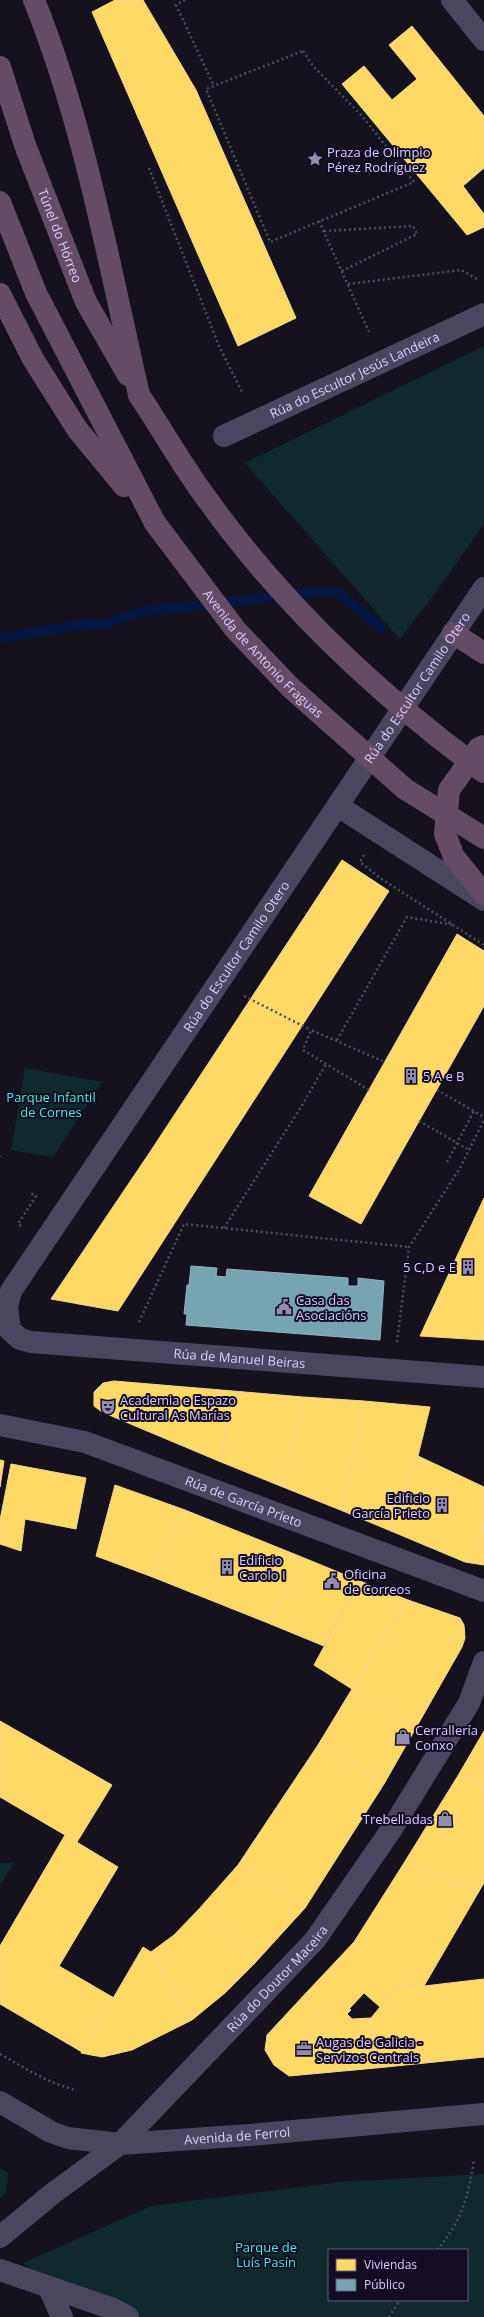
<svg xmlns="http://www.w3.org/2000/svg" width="484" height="2317" font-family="'Open Sans',sans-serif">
	<rect width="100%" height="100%" fill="#15121e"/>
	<!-- green -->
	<g fill="#0f292d" fill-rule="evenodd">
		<polygon points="484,346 484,524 436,592 400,639 245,463"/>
		<polygon points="25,1068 102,1082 53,1157 11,1150"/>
		<polygon points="0,1863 14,1863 0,1885"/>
		<polygon points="0,2168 8,2173 6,2193 0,2198"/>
		<path d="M484,2174V2317H107L23,2263L151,2206L340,2182ZM329,2250H467V2300H329Z"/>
	</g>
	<!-- homes -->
	<g fill="#ffd966" stroke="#f4d694">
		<polygon points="115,0 143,0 196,90 296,318 238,346 92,12"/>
		<polygon points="412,26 484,116 484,168 463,186 484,214 484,227 467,235 342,84 364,66 392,100 417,79 389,45"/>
		<polygon points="342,860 389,891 118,1311 51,1299 150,1152"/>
		<polygon points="457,934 484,951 484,1006 361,1224 309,1196"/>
		<polygon points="484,1198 484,1340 420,1336"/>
		<polygon points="114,1381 233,1391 221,1462 102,1412 94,1406 94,1392 103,1383"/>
		<polygon points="233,1391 303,1397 283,1487 221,1462"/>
		<polygon points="303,1397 364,1401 343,1511 283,1487"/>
		<polygon points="364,1401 430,1407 418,1456 391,1531 343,1511"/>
		<polygon points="418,1456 484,1487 484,1524 481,1534 465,1562 391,1531"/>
		<polygon points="0,1460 4,1461 0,1487"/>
		<polygon points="11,1464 86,1478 76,1529 25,1519 21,1551 0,1544 0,1520"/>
		<polygon points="115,1485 185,1510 150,1576 96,1556"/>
		<polygon points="185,1510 304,1558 268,1623 150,1576"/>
		<polygon points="484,1524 484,1565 465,1562 481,1534"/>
		<polygon points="304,1558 360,1581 324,1646 268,1623"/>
		<polygon points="360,1581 408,1600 352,1689 314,1665"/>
		<polygon points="408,1600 460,1618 464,1625 465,1638 462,1647 417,1726 352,1689"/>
		<polygon points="352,1689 417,1726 384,1784 318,1745"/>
		<polygon points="0,1721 112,1785 77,1842 0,1797"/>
		<polygon points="484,1731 484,1788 459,1774"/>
		<polygon points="318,1745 384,1784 305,1908 238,1865"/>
		<polygon points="459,1774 484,1788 484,1883 478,1893 404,1863"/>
		<polygon points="65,1835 118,1867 59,1966 114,1998 82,2052 0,2004 0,1946"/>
		<polygon points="404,1863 478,1893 424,1986 399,1984 380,2007 364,1993 349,2009 340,2003 320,2019 306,1993 354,1942"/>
		<polygon points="238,1865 305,1908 254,1964 199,1909"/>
		<polygon points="199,1909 254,1964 225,1993 192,2020 151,1952 174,1935"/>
		<polygon points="143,1947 151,1952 192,2020 132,2050 102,2057 81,2053"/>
		<polygon points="484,1979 484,2057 376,2068 371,2018 399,1984 424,1986"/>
		<polygon points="306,1993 320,2019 340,2003 351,2010 347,2014 352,2019 371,2018 376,2068 289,2076 274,2065 265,2050 267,2035"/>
	</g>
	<!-- public -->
	<polygon fill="#76a5af" stroke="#94b2c7" points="191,1266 217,1268 216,1276 226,1277 227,1269 348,1278 348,1286 358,1286 358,1278 384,1281 380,1340 186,1325 187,1314 184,1314 187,1285 189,1285"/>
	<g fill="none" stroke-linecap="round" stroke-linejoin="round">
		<!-- stream -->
		<polyline stroke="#061541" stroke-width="10" points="0,638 74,626 104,624 140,612 324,591 338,593 381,628"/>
		<!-- path -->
		<g stroke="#445162" stroke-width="2.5" stroke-dasharray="2 3" stroke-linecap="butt">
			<polyline points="185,0 176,5 214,86"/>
			<polygon points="303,51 313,66 362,116 414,182 270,242 206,89"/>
			<polyline points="149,168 219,346 243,394"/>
			<polyline points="319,221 369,332"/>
			<polyline points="324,231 413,226 417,234 342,271"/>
			<polyline points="348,284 461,270 479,280"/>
			<polyline points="364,855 360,862 380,878 484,945"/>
			<polyline points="244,996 311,1030"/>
			<polyline points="337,1040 407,917 454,925"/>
			<polyline points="369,1090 303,1050 311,1030 385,1062"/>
			<polyline points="437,1090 484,1117"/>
			<polyline points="419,1121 440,1133"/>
			<polyline points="0,1156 0,1157"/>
			<polyline points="447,1162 474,1111"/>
			<polyline points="21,1226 18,1224 36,1196 30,1193"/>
			<polyline points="224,1228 301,1107 326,1064"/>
			<polyline points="139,1322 184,1224 409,1247"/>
			<polyline points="397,1342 409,1247 460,1168 484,1120"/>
			<path d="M0,2054C25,2068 49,2084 77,2090"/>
			<path d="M437,2250C462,2220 468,2198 474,2160"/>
			<polyline points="389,2317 400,2300"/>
		</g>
		<!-- minor -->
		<g stroke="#4a4660" stroke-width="22">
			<polyline points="452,0 484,40"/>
			<path id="s1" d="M224,436L484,314"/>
			<polyline points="338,806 484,900"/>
			<path id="s2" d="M10,1330L7,1307L11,1291L484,588"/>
			<path id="s3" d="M10,1330L20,1339L31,1342L484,1377"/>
			<path id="s4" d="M0,1425L85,1442L484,1591"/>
			<path id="s5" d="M0,2102L51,2132L68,2138L120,2144L250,2135L484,2114"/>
			<path id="s6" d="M0,2237L52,2194L120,2144L315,1940L391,1830L469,1703L484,1662"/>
			<polyline points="0,2270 113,2309 128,2317"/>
			<polyline points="49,2288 62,2317"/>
		</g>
		<!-- highway -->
		<g stroke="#644c65" stroke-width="22">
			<path d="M34,0C84,124 109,264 139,395"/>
			<path id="s7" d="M0,67L25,145L86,302L128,375"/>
			<polyline points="0,202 36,293 155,523"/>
			<polyline points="0,294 33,359 77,429 124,486"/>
			<polyline points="453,633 484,653"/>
			<polyline points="484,746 479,748 449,790 445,834 454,857 484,894"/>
		</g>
		<!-- path-bridge -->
		<polyline stroke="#445162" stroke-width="2.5" stroke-dasharray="2 3" stroke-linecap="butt" points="440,1133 467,1149"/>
		<!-- highway-bridge -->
		<g stroke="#644c65" stroke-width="22">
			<path d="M139,395C162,429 182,466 207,499C282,604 380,696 484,772"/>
			<path id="s8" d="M155,523L235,629L290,687L405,789L484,838"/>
		</g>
	</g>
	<!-- icons -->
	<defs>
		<symbol id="sight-bare" viewBox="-9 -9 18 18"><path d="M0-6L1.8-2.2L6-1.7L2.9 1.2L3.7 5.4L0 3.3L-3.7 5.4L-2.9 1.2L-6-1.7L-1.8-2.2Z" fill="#958db0" stroke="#130c24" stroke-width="2.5" paint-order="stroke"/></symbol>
		<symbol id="building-bare" viewBox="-9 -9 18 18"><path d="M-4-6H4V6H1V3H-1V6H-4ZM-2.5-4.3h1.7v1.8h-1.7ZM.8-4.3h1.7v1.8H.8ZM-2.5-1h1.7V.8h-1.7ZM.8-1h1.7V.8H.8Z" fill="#958db0" stroke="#130c24" stroke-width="2.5" paint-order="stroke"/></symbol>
		<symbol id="civic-bare" viewBox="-9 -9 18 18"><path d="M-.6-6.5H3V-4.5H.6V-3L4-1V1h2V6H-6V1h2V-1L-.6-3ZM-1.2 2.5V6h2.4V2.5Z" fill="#958db0" stroke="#130c24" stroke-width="2.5" paint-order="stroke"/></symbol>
		<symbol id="theatre-bare" viewBox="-9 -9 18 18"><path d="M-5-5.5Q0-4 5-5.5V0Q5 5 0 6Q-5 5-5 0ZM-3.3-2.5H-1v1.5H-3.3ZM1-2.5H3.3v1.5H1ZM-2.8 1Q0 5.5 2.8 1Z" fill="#958db0" stroke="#130c24" stroke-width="2.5" paint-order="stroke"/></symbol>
		<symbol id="shop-bare" viewBox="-9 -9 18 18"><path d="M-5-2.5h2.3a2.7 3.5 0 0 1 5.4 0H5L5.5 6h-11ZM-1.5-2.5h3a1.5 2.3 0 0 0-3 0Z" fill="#958db0" stroke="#130c24" stroke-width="2.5" paint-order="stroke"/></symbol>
		<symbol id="office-bare" viewBox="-9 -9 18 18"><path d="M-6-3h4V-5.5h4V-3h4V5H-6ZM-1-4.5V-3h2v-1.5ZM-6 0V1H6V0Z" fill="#958db0" stroke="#130c24" stroke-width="2.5" paint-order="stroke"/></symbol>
	</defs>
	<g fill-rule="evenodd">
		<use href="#sight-bare" x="304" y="148" width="22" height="22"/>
		<use href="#building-bare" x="400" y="1065" width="22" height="22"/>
		<use href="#building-bare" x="457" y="1256" width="22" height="22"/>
		<use href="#civic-bare" x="273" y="1296" width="22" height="22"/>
		<use href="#theatre-bare" x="97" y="1396" width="22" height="22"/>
		<use href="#building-bare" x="431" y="1494" width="22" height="22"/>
		<use href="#building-bare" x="216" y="1556" width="22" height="22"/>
		<use href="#civic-bare" x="321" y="1570" width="22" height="22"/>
		<use href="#shop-bare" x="392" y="1726" width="22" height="22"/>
		<use href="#shop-bare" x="434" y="1808" width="22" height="22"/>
		<use href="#office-bare" x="293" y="2038" width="22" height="22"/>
	</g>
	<g text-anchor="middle" stroke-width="4" stroke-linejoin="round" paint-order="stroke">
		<!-- poi labels -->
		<g font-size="13" fill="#dacfff" stroke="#130c24" text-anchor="start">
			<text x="327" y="157">Praza de Olimpio<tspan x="327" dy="15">Pérez Rodríguez</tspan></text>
			<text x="423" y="1081">5 A e B</text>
			<text x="456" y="1272" text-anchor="end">5 C,D e E</text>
			<text x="296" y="1305">Casa das<tspan x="296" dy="15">Asociacións</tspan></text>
			<text x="120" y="1405">Academia e Espazo<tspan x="120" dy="15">Cultural As Marías</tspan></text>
			<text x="430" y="1503" text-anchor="end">Edificio<tspan x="430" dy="15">García Prieto</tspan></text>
			<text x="239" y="1565">Edificio<tspan x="239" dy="15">Carolo I</tspan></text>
			<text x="344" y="1579">Oficina<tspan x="344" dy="15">de Correos</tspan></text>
			<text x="415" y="1735">Cerrallería<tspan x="415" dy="15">Conxo</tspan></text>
			<text x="433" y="1824" text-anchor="end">Trebelladas</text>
			<text x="316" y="2047">Augas de Galicia -<tspan x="316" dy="15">Servizos Centrais</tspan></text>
		</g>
		<!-- street labels -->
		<g font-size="13" fill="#dacfff" stroke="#130c24">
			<text dy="5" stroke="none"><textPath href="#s7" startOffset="179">Túnel do Hórreo</textPath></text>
			<text dy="5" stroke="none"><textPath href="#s1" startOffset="144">Rúa do Escultor Jesús Landeira</textPath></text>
			<text dy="5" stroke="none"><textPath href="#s8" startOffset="170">Avenida de Antonio Fraguas</textPath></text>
			<text dy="5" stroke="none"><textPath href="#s2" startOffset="767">Rúa do Escultor Camilo Otero</textPath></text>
			<text dy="5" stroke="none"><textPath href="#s2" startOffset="443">Rúa do Escultor Camilo Otero</textPath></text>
			<text dy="5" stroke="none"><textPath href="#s3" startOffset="234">Rúa de Manuel Beiras</textPath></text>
			<text dy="5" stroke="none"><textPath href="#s4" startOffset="256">Rúa de García Prieto</textPath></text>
			<text dy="5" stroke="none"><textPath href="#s6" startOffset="380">Rúa do Doutor Maceira</textPath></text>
			<text dy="5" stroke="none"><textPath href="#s5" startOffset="247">Avenida de Ferrol</textPath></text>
		</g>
		<!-- park labels -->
		<g font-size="13" fill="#50ead5" stroke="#130c24">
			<text x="51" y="1102">Parque Infantil<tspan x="51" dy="15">de Cornes</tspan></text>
			<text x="266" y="2252">Parque de<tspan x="266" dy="15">Luís Pasín</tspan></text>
		</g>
	</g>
	<!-- legend -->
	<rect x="328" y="2249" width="140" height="52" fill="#130c24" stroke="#635a7c"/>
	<rect x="336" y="2259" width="20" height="12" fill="#ffd966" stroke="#635a7c"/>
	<text x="364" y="2269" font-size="12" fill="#dacfff">Viviendas</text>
	<rect x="336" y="2279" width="20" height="12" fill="#76a5af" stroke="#635a7c"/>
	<text x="364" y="2289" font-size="12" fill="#dacfff">Público</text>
</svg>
